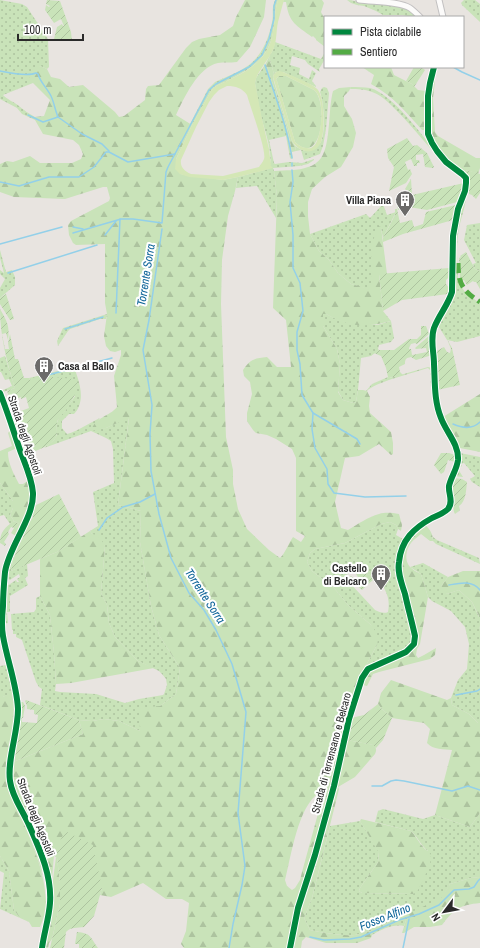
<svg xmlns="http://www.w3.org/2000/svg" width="480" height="948" font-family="'Archivo Narrow',sans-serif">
	<defs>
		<pattern id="grass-dots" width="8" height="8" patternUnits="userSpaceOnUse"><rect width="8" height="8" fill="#c9e3b9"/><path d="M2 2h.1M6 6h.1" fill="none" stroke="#adc39f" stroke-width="1.8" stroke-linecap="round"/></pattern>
		<pattern id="forest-firs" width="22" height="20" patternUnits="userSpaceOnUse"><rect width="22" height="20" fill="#c9e3b9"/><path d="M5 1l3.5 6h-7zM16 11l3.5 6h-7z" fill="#adc39f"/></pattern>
		<pattern id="garden-furrows" width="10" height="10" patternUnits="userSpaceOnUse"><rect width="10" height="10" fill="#c9e3b9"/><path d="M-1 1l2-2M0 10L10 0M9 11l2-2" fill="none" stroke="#adc39f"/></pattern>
	</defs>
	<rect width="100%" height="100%" fill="#e8e4e0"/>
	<!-- grass -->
	<g fill="url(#grass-dots)" fill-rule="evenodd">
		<path d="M0,0L22,4L27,7L48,39L49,67L47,69L40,66L33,83L3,95C8,100 14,102 19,106C25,111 28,113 35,117V120L22,114L17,108L0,99Z"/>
		<path d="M275,0H278C274,12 275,25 272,37C265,66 238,75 214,87L211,91L192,125L190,124L208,89L215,82C226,77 239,72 249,65C262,55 269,38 272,22C274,14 271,9 275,0Z"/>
		<path d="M347,0C353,0 358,2 363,3C375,4 401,4 410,11C413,12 415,15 418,17H411L403,15H383L376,11L364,6L357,5L351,3Z"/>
		<polygon points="464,0 475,0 480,4 480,22 462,5 461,3"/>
		<polygon points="275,42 321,59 325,52 325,59 319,69 320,72 308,64 305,60 292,56 290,65 300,68 299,74 309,79 312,70 317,74 316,73 312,81 316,86 316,87 283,72 276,72 274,74 269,57 273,50"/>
		<path d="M266,63C276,94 288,125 293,158L291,159L290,158L286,136L269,140L274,163L275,164L289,162L302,163L314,159V160L308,164L299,166L273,168L274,171L277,197L276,218L257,186L236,188L238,177L268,169C275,159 265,131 262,120C259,108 257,96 255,83L256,78Z"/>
		<path d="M324,87L327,88L329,93L326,129L323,146L320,154L304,160L301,150L296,151L295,146C301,150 308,154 314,148C316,147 319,144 321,142C326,131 324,103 320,92L322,88Z"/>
		<path d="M351,87C357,87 364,87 370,88C394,94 428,143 444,163C426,145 411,124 392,106C386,100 379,94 372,92C364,89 358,89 350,89Z"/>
		<path d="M466,195C466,206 461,217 459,228C456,245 457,261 458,278C462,292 469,296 480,303V336L457,342L447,340L439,327V324L454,293L455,285L454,243L455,236L460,209Z"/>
		<polygon points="383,204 387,215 396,212 383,238 381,228 371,290 351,284 338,273 329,260 319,251 310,234 366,214 370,218"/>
		<polygon points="480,223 480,271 475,269 473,264 476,263 464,240 467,225"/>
		<polygon points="0,250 6,272 12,270 15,277 15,285 0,298 0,288 5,279 0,274 0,270 4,273 0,258"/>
		<polygon points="107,314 106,319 100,319 70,329 68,331 58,346 57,341 63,328"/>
		<polygon points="323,314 326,314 332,317 348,323 377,325 391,321 394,338 391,342 379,345 378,349 379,350 371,356 361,358 358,390 356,402 353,403 343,400 338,391 340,364 337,349 323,326"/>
		<polygon points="5,356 15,388 3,392 3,390 12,386 9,379 5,380 1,372 0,372 0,358"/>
		<path d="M74,367C78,378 84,394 79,406C78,409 76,412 74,414H69L62,421V428L67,434C78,431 89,423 100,418L92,429L106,428L129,417L118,505L141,511L140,542L151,606L159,635L180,668L176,694L160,706L140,731L119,721L104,719L92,721L79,720L40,705L42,689L39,687L36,682L22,640L16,637V634H13V630H12L11,614L34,612L36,609V598L40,596L50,615L54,653L56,684L55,691L60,692L96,694L125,703L139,699L163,695L164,694L167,685L166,679L162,674L159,671L138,661L115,637L109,623L107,605L101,593L105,546L92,534L90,531L98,526L93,492L114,483L113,449L111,441L106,438L91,431L44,448L54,440L57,435V423L59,417L65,411L75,396L32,379L30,380L29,378Z"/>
		<path d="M428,367L432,368L433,394L451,442C447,439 445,434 442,429C434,410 430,391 430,370L428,368C416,372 373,383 367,391H366L372,384L388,377L390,378Z"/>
		<polygon points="460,453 480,457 480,487 472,482 470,479 475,476 464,463 461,464 462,466 458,469 463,477 454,476"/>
		<polygon points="0,483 13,501 13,508 10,515 14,521 10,524 4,515 0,516"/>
		<polygon points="30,520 31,520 28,524 13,560 11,571 27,564 28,576 25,578 28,585 10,596 10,612 7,612 8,623 4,624 6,588 7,586 16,580 17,582 19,582 17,579 20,577 19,574 10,580 7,579 11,558 28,521"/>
		<path d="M390,522L396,525L398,529L396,535L403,539L413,636L411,644L405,650L364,669L377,645L371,625L348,605L334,588L312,571L307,562L310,553L315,549L345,543L381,524ZM354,571C375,571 393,591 388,612C384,614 379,612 375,610L348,581L346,575Z"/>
		<polygon points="433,537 437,540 479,558 480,564 436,544 433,541"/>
		<polygon points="423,563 448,577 441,586 447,594 459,590 472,602 479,617 479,626 480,630 480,723 478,723 469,714 452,705 451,698 458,680 467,669 469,644 465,627 451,611 432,601 428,597 421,574 410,567"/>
		<path d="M1,640L13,692L15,707V718L7,773V784L12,797L34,845L41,865L46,901L45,917H44C50,883 35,848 21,817C16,807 9,795 7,784C5,774 7,763 8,753C12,733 16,713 12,693L3,697H0V666L6,665L5,657L3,656Z"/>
		<path d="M383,809L423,819L435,815L470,827L480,813V877L471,878L450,884L442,898L430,905L406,920L404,926C392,924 383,929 372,935L371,931C365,931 361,934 355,935C340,936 325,933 310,930L304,918L312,898L330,826L360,821L379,852L378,862L360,888L359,891L362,893L413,894L428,851C421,846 418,837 411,831L375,822L378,811Z"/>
		<polygon points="0,856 9,871 14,910 20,918 0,909 4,873 0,871"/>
	</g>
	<!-- forest -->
	<g fill="url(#forest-firs)" fill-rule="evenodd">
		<path d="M245,0H266L264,17L250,47L237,62C230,63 224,62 218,63C198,67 184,98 176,115L192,125L176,159L180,174L223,180L238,177L235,191L228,216L222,260L221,304L226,437L233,470V484L238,509L247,529L269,550L280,558C286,552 288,544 293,537L301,542L305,536L296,531V458L292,449L276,439L267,435L256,433L253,430L247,421V413L252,394L250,382L244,376L243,370C250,360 254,358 267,357L277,367H291L286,320L273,308L277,197L274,171C285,170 298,171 308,167C313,166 318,162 321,158C331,144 328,109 333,91L339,88L351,87L349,91L344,96V106L352,119L356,133L353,147L341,167L325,177L312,189L308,202V216L310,234L319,251L329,260L338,273L351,284L370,289C373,279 371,268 371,258C371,246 374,237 378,226L381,227L387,274L379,275L383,311L391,321C366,328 349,327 326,314H323V326L337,349L340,364L338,392L343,400L353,403L356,402L358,390H363L367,391L370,397L369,406L370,413L391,432L393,443V454L391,455L379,444L359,456L345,458L335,502L341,528L348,530C358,524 368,517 379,514C386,512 392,513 399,514L402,525L401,531L398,529L396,525L390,522L381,524L345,543L315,549L310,553L307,562L312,571L334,588L348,605L371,625L376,632L378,639L377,645L364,669L357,685L347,740L374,745C376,748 377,750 375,754L355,777L338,787L339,789L312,898L304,918L310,930C325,933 340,936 355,935C361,934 365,931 371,931L372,935L371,938L357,943H326L306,937L302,941L301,948H184L181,944L186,931L189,903L182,899H166L143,883L111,897L100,895L102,888L53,854L54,855L52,879L50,882L40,844L28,816L18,796L13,782L12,774L13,762L83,734L79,720L92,721L104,719L119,721L140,731L139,708L160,706L176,694L180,668L159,635L151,606L140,542L141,511L118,505L129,418L106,428L91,431C96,416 109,417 117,407L114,376L121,355V350L115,352L110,351L106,346L104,336L107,314L105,303V244L76,245L73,243L69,235L68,225L71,221L109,201L110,198L107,187H103L65,199L14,197L0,192V164L7,161L13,162L30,156L40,163H72L81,159L83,154L79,145L73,140L43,134L35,120V117L44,116L50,100L33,83L28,82C29,75 34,69 40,66L47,69L51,77L60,79L69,87L83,85L115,112L119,117L124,116L145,100L146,89L148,86L159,85L186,48L192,42L199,39L220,35L233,26L236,17ZM319,793H321L322,799L302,872L300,880L295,888L292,890L287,886L285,880C291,857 298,806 319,793Z"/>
		<path d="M284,0H322L324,3L321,12L323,16L325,17V47L316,40V39L313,36L312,37C296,25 289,23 286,2H283Z"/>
		<path d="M269,57L274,74L273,77L274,82L292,141L295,146L296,151L292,152C287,121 275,92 266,63Z"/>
		<path d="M362,67H391L394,75L412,84L418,90L426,91L425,111V130H422C406,112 393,96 371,84L374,75Z"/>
		<path d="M279,76H286L314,90C328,100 323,169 295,142L277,81L276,79Z"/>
		<path d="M433,79H434L435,81L433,98L435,132L438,136L476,158H480V168L478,174L467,170L464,173C453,164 441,156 434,143C427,129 431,94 433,79Z"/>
		<polygon points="480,394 480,452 460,448 443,417"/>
		<path d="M11,429L17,448L8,452C8,464 14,474 19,484H23L29,480C33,496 28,511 21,525L14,521L10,515L13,508V501L0,483V451L12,446L8,433Z"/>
		<path d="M425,525C430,529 433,534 433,541H430L421,534C418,537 414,539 411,543C406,549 404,560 410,567C413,570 417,572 421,574L428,597L420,644L417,649L416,655L418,658L424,655L436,648L435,655L430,659L379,672L373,674L367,686L363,685L364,679L370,671L407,653L417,635L414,621L401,578L400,563L408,539Z"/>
		<polygon points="90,531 92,534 97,535 102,541 105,546 101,593 107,605 109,623 115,637 138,661 154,668 71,683 56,684 54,653 50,615 40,596 40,559 57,552"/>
		<polygon points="463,571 480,571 480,630 479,626 479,616 472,602 459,590 447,594 443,592 441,586 448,577"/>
		<path d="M391,680L447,700L451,698L452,705L469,714L478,723H480V813L470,827L435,815L452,750C444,749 433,750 427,743L430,729L424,723L392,718L381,708L378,704L381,693Z"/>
		<path d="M12,692C16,713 12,732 8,753C7,763 5,773 7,783C9,795 16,806 21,817C33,844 51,886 44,916C43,920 41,924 40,927H32L29,922L20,918L14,910L9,871L0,856V697H3Z"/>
		<path d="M361,819L411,831C416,836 419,843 424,848C426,850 429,851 431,855L430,865L417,892L413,894L362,893L359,891L360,888L378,862L379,853L360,821Z"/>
		<polygon points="56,857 57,858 60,883 60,904 52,939 49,943 48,948 44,948 52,914 52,900 51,887 53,880"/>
		<path d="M480,877V903C460,905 454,909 442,925L430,927H414L404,933H402L406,920L412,912L441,898L450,884L471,878Z"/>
	</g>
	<!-- garden -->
	<g fill="url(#garden-furrows)">
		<polygon points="47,0 60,1 71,32 72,41 54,39 57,27 62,24 63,26 64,26 61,19 54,23 45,10 46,5 49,7 50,6 46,4"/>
		<polygon points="414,67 421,67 425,70 414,87 412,84 406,81"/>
		<polygon points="407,138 413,146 417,145 427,153 434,167 433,168 425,167 423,154 416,155 416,160 419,160 420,163 417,163 417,166 414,166 411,159 405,162 408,170 410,169 412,174 406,183 389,191 394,167 388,158 387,149"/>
		<path d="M467,170L480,174V193L476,199L472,195L469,194C465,187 469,179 464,173Z"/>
		<polygon points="411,179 412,195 464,183 459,201 457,202 427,210 409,207 398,210 396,200 410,195 408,190 406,190 405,189"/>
		<polygon points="456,205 456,208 453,220 403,234 383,242 383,238 395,215 395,209 397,209 400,223 412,220 414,227 423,224 426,212"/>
		<polygon points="466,252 475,269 480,271 480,289 476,282 474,282 473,281 467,285 464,280 462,281 460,277 459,258 461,257 460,256"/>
		<polygon points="449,268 449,277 446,280 446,284 449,288 448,294 402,300 383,311 379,274"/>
		<polygon points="6,294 14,319 10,320 0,304 0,298"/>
		<path d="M0,309C7,321 10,326 8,340L6,333L2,334L5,349H9L8,343L10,334L15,359H18L24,378H29L30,380L35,377L43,376L74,379L78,382C77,393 72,401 66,410C63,414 58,417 57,423C56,429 59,435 54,440C46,448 36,450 27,455L24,453L11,416L13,414L29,408L26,397L21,399V397L11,401L7,391L15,388C7,363 0,336 0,309Z"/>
		<path d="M421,326H426L429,334L417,344L415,343L411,344L409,348V349H411L412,355L427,352L426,348L416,349L415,348L430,335L432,355L416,360L411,357C406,358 405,359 405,364L399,367L400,372L403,375L389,378L388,377L386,368L381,356L374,353L379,350H394L409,339H417L421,335Z"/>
		<polygon points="447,339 452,348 460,385 437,390 435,352 444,347 447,352 450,353 451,349"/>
		<polygon points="441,453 449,453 455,455 455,462 448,460 444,472 441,474 434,465"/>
		<path d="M453,478L462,479L467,482C466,491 466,501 459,506L460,510L455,514L454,512L450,489Z"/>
		<polygon points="59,494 81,537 57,552 11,571 13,560 28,524 33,517 31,515 34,506"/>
		<path d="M14,521L21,525L16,536L11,533L14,528L11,527L8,532L9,534L4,542L6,544L5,546L0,543C0,532 5,527 14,521Z"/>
		<path d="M354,571C362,571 369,574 375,578L362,590L348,578L351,576L355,579L358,577Z"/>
		<polygon points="26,700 79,720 83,734 13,762 19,721 21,702 23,702 25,706 23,718 22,718 22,722 37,723 38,715 34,714 34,710 27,709 27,706 25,701"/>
		<polygon points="378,704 381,708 392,718 383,740 376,748 373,745 347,740 351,718 364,715"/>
		<path d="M65,831L93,845L102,888L94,916L84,927C78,928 70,927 66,932L64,948H50L60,904V883L57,858L53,855Z"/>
		<path d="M77,932C91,933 90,937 98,948H79V944H75Z"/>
	</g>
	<!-- pitch -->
	<g fill="#d4e7b6" fill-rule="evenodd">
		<path d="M278,0H284C282,7 280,14 278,22C276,31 277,41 273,50C268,61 257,71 255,83L262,119L269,149L271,166L273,168L238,177L223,180L189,177L180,174L175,169L176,159L192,125L211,91L214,87C239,75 265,66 272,37C275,25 274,12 278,0ZM227,86C236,86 242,88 247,95C250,106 267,151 264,159C263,162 260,165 259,167L223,176L191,174C184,171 180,167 181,160L196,127L209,102L214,95L219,90Z"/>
		<path d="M279,71L283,72C290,75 314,84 318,90C325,99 325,132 321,142C314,157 299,152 292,141L273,77C274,74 275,72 279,71ZM279,76H286L314,90C325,98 322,130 317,141C316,144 314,146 311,148C305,149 299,146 295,142L277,81L276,79Z"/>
	</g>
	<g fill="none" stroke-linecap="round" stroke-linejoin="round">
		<!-- stream -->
		<g stroke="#93d0e9" stroke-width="1.5">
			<path d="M265,65C275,96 287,126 292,158"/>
			<polyline points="453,67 462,72 480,80"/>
			<path d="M0,71C10,73 27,77 36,73L38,74C40,82 47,88 51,96C54,102 55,110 58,117"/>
			<polyline points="28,115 43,122 58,117 82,134 102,144 109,151"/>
			<polyline points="292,163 292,166"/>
			<polyline points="292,170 293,182 290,202 293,235 293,268 300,283 303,311 297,332 297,350 300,364 302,395 313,413 357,439 360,444"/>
			<polyline points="0,182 19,186 49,177 79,177 94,167 106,152 109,152 128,162 175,154"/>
			<polyline points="73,227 83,229"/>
			<polyline points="162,229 149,320 143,350 152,405 150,434 151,471 159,514 171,558 189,593 204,610 216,630 232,664 246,712 238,813 245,866 242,885 233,924 229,948"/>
			<polyline points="73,233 121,219 133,219 162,223 166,172 168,167 209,90 216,84 249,67 262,55 269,39 274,19 274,6 276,0"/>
			<polyline points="105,235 116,221"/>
			<polyline points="0,244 62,227"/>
			<polyline points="8,273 97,245"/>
			<polyline points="116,313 120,219"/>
			<polyline points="65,329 103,317"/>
			<polyline points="48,375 112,358"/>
			<polyline points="313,413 312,429 315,448 327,469 328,484 334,493 365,497 406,496"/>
			<path d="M453,424C462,428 472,430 480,422"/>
			<polyline points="99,530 107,518 123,507 140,502 155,494"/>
			<path d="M449,585C460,583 472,580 480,590"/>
			<polyline points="456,695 477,691 480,689"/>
			<polyline points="372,786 382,786 391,781 396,780 404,781 452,791 468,786 480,790"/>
			<polyline points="310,937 324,940 350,939 361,937 399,920 419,914 439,905 454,890 469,889 474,887 478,881 480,879"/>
			<polyline points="403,948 409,919"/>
		</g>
		<defs>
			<g id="minor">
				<path d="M359,0C374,2 398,1 410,8C414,11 417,14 420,17"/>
				<polyline points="439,0 443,17"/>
				<path d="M0,393C8,413 14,433 21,453C26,466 32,479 33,493C34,518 9,546 5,572C4,583 3,594 3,606C2,616 1,626 3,636C7,660 17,685 18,709C18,733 7,759 10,781C12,797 23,811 29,825C40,850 52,876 50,903C49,918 44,933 42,948"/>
				<path d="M290,948L298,908L315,855L334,786L349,719L362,678L368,669L406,652L414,644L415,636C412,622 408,608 405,594C402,584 397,573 399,562C401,540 414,528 432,518C437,516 444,513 448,509C454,502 448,493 449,486C451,477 457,469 458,460C459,444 446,432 441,418C434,401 435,382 434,364C434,352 430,340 434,328C439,315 448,305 452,292L453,236L458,209L465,191L466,183V178L462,174L446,162L437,151L432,143L428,134V96L430,83L434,67"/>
			</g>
		</defs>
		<!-- minor casing -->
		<use href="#minor" stroke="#c2c0c1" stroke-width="7"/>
		<!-- minor -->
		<use href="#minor" stroke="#fcfbfa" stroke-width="5"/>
		<!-- quiet -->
		<path stroke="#53ab44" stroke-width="5" stroke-dasharray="10 5" stroke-linecap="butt" d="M458,263C458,284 463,291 480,302"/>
		<defs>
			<g id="cycleway">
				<path d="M0,393C8,413 14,433 21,453C26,466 32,479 33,493C34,518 9,546 5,572C4,583 3,594 3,606C2,616 1,626 3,636C7,660 17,685 18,709C18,733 7,759 10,781C12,797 23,811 29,825C40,850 52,876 50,903C49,918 44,933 42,948"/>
				<path d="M290,948L298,908L315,855L334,786L349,719L362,678L368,669L406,652L414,644L415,636C412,622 408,608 405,594C402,584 397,573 399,562C401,540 414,528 432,518C437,516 444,513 448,509C454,502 448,493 449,486C451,477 457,469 458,460C459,444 446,432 441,418C434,401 435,382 434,364C434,352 430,340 434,328C439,315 448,305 452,292L453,236L458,209L465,191L466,183V178L462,174L446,162L437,151L432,143L428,134V96L430,83L434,67"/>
			</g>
		</defs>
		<!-- cycleway casing -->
		<use href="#cycleway" stroke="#fff" stroke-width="8"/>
		<!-- cycleway -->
		<use href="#cycleway" stroke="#00873e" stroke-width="6"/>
	</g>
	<!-- icons -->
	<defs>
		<symbol id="building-pin" viewBox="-11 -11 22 30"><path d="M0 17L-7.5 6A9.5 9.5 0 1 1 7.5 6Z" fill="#6c6b6a" stroke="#fff"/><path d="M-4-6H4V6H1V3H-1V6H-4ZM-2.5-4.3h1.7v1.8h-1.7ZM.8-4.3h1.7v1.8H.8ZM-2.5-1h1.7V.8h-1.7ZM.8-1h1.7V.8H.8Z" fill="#fff"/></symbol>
	</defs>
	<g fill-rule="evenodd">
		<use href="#building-pin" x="394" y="189" width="22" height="30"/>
		<use href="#building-pin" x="33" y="355" width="22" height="30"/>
		<use href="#building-pin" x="370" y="563" width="22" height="30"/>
	</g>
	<g text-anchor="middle" stroke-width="4" stroke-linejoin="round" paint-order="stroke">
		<!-- poi labels -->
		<g font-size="11" font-weight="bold" fill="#2a2a2a" stroke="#fff" text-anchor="end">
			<text x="391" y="204">Villa Piana</text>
			<text x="58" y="370" text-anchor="start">Casa al Ballo</text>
			<text x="367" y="572">Castello<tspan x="367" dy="13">di Belcaro</tspan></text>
		</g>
		<!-- street labels -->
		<g font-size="11" fill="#2a2a2a" stroke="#fff">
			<text transform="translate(25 435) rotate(71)" y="4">Strada degli Agostoli</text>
			<text transform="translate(331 753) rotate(-75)" y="4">Strada di Terrensano e Belcaro</text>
			<text transform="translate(36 817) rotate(68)" y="4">Strada degli Agostoli</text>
		</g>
		<!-- water labels -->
		<g font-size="12" font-style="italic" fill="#0f6599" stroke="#fff">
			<text transform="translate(146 275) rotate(-81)" y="4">Torrente Sorra</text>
			<text transform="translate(205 596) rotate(57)" y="4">Torrente Sorra</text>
			<text transform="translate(385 917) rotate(-22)" y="4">Fosso Alfino</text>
		</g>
	</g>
	<!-- legend -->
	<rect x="324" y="16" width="140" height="52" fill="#ffffff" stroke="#aaaaaa"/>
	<rect x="332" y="29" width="20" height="6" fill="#00873e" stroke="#aaaaaa"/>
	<text x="360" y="36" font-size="12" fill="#2a2a2a">Pista ciclabile</text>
	<rect x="332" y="49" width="20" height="6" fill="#53ab44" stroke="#aaaaaa"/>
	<text x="360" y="56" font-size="12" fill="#2a2a2a">Sentiero</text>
	<!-- north arrow -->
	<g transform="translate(444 912) rotate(238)" stroke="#ffffff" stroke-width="3" paint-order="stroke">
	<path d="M0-3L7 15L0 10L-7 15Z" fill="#2a2a2a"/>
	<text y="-6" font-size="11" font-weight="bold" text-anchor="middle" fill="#2a2a2a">N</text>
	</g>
	<!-- scale -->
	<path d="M18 34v6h65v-6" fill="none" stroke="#2a2a2a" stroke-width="2"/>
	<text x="24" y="34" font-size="12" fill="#2a2a2a" stroke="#ffffff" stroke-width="3" paint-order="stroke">100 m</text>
</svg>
